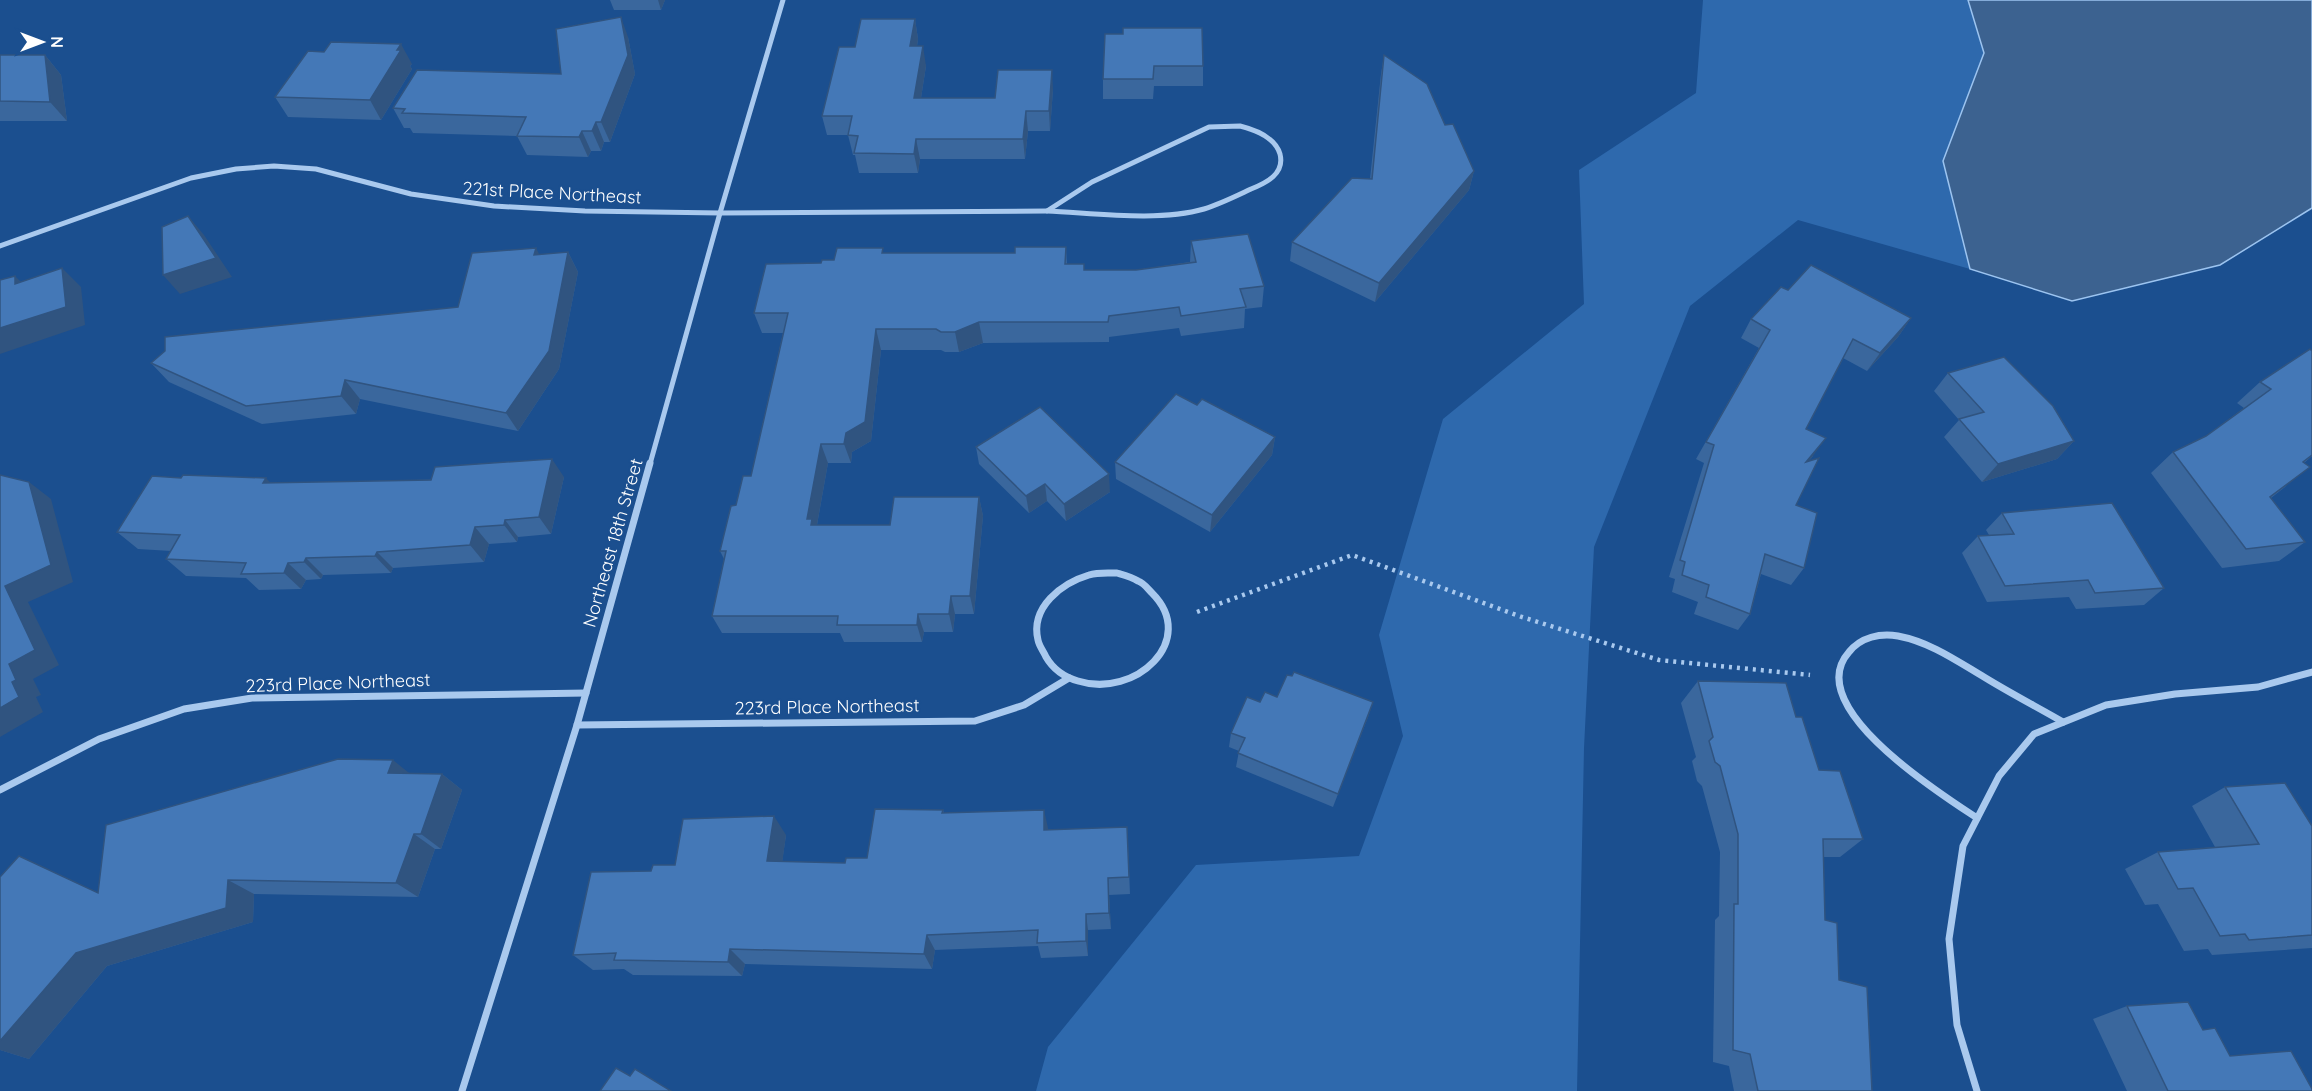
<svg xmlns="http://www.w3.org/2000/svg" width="2312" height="1091" font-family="Quicksand,sans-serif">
	<rect width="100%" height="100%" fill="#1b4f8f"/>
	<!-- green -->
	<polygon fill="#2e69ad" points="1703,0 1968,0 1984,53 1943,161 1970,269 1798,220 1690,306 1594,547 1584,748 1577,1091 1036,1091 1048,1047 1196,865 1359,856 1403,736 1379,635 1443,419 1584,304 1579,170 1696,93"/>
	<!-- water -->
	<polygon fill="#3c6290" stroke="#9cc4f0" stroke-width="1.5" points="1968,0 2312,0 2312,208 2220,265 2072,301 1970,269 1943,161 1984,53"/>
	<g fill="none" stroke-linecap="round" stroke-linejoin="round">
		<!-- path -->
		<polyline stroke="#a9c9ee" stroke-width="4.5" stroke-dasharray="3 5" stroke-linecap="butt" points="1197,612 1352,555 1522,617 1659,660 1810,675"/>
		<!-- minor-far1 -->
		<g stroke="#a9c9ee" stroke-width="5">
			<path d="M1240,126C1256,130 1275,137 1280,154C1285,174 1266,183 1251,189C1236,196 1220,204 1204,209C1159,222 1094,213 1047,211L1092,182L1209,127Z"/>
			<polyline points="0,246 191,178 236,169 274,166 316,169 411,194 494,206 585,211 720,213 1047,211"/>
			<polyline points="650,464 720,213 783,0"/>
		</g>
		<!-- minor -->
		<g stroke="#a9c9ee" stroke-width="7">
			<path d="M1117,573C1124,575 1132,577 1138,581C1144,583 1148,589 1152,593C1199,640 1135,699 1078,681C1064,677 1053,669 1046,657C1044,652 1039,646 1038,640C1030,607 1062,583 1089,575C1098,572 1108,573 1117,573Z"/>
			<polyline points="577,725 975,721 1024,705 1069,678"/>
			<polyline points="0,790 99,739 184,709 252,698 586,693"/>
			<path d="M1977,818C1939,793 1801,706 1849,652C1861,637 1880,633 1898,636C1930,642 1957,661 1984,677C2010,693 2037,707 2063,722"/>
			<polyline points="462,1091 577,725 650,463"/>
			<polyline points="1977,1091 1957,1025 1949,939 1963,846 1999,776 2034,734 2106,705 2175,694 2258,687 2312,672"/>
		</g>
	</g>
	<!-- wall -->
	<g fill="#3a679d">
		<polygon points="610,0 665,0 661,10 614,10"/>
		<polygon points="915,19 918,39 917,46 926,66 921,98 995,98 1053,89 1050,131 1028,131 1025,159 920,159 918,173 859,173 855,155 853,155 848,135 827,135 822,116 855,47"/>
		<polygon points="1105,34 1203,66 1203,86 1154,86 1153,99 1103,99 1103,79"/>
		<polygon points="628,37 635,74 610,142 604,142 601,151 591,151 588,157 527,155 517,136 413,133 410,128 404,128 393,108 561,74"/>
		<polygon points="0,55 45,55 61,75 67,121 0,121"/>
		<polygon points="1384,55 1445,125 1474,171 1469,190 1375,302 1290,261 1292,242 1370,179 1381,74"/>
		<polygon points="412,64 410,66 412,69 381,120 288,117 275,97"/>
		<polygon points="1191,241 1264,286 1262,307 1245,309 1244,328 1181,336 1179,328 1109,337 1109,342 983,343 959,352 945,352 941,350 881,350 871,441 852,452 851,463 828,463 817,525 890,525 979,497 983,516 974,614 955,614 953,632 924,632 922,642 844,642 840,633 722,633 712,616 724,559 720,551 736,505 751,476 783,333 762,333 754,313 821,263 834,260 884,253 1015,253 1066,247 1067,264 1084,264 1084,270 1136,270 1190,262"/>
		<polygon points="568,252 578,272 559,369 518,431 360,399 356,414 262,424 169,382 151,363 458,307 539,255"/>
		<polygon points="1788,290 1911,318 1898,337 1867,371 1843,358 1806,429 1813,456 1809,461 1796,505 1804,568 1791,585 1761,574 1750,614 1738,630 1694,614 1698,602 1672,592 1675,579 1669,577 1704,463 1696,459 1759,348 1741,338 1751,319"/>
		<polygon points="2312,351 2312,456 2304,463 2285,487 2271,498 2305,542 2279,561 2222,568 2151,473 2173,452 2206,436 2244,408 2237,403 2260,382"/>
		<polygon points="1948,373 2074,441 2057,459 1982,482 1944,437 1959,420 1934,391"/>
		<polygon points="1197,405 1275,437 1272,455 1210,532 1116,479 1115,462"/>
		<polygon points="976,447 1110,492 1066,521 1047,501 1029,513 979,464"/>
		<polygon points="564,477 551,534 518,537 517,542 489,544 484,562 393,568 391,573 323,575 321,579 306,580 301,589 259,590 246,578 186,576 166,559 171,551 138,549 117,532 271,483"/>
		<polygon points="2002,513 2164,588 2144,605 2076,609 2069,597 1987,602 1962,553 1978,536 1989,535 1986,530"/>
		<polygon points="1698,681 1796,717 1819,770 1863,839 1840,857 1823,857 1825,920 1839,980 1872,1091 1734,1091 1729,1066 1713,1062 1715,920 1719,916 1720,852 1702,786 1697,781 1692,761 1696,757 1681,703"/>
		<polygon points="1277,697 1373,702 1368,717 1333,807 1236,767 1239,751 1229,747 1231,733 1260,702"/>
		<polygon points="409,773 442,774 462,790 441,849 435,849 418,897 254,894 253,922 107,966 29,1059 0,1050 0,877 98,893"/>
		<polygon points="2225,787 2312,826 2312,948 2212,955 2208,949 2184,951 2158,904 2145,905 2125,869 2158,852 2215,847 2192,806"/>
		<polygon points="943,810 944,813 1048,830 1128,845 1130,894 1109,895 1111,929 1088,930 1088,956 1041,958 1038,946 935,950 932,969 745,964 742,976 633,975 624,969 593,970 573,955 651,871 786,835 782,862 845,863 867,858"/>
		<polygon points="2127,1006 2203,1030 2230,1056 2312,1091 2127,1091 2093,1019"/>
	</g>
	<!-- shaded-wall -->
	<g fill="#305480">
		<polygon points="658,0 665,0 661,10"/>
		<polygon points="621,17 628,37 635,74 610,142 601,122"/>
		<polygon points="915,19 918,39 914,66 910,46"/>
		<polygon points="401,44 412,64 410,66 412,69 381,120 370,100"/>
		<polygon points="923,46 926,66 918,117 914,98"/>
		<polygon points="45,55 61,75 67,121 50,102"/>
		<polygon points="1052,70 1053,89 1050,131 1049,111"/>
		<polygon points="1026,111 1028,131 1025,159 1023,139"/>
		<polygon points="596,122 604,142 601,151 592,131"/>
		<polygon points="582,131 591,151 588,157 579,137"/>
		<polygon points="916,139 920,159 918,173 914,154"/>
		<polygon points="1474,171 1469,190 1375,302 1379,283"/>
		<polygon points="188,216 204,235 232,277 180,294 163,275"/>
		<polygon points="536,248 546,267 534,255"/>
		<polygon points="568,252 578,272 559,369 518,431 506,413"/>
		<polygon points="62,268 81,287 85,325 0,354 0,328"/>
		<polygon points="15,276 34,295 15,284"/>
		<polygon points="1911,318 1898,337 1867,371 1880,353"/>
		<polygon points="979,322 983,343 959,352 955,332"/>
		<polygon points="876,329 881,350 871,441 852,452 851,463 844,444 846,433"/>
		<polygon points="345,380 360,399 356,414 341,396"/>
		<polygon points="1275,437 1272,455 1210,532 1212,515"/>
		<polygon points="1826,438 1813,456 1793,480 1806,462"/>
		<polygon points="2074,441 2057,459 1982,482 1998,464"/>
		<polygon points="821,444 828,463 816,530 807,519"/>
		<polygon points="552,459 564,477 551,534 539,517"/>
		<polygon points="1109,474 1110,492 1066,521 1064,504"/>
		<polygon points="266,478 283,496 263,483"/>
		<polygon points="29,482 51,499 73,582 28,602 59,665 33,679 41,695 36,697 43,712 0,737 0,708 12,682 9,664 5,586"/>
		<polygon points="1045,484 1047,501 1029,513 1026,496"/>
		<polygon points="979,497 983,516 974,614 970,596"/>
		<polygon points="505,520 518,537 517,542 504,525"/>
		<polygon points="475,527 489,544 484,562 470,545"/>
		<polygon points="377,552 393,568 391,573 375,556"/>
		<polygon points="306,558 323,575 321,579 304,562"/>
		<polygon points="288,563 306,580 301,589 284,573"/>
		<polygon points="951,596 955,614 953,632 949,614"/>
		<polygon points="918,614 924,632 922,642 917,625"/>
		<polygon points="1373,702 1368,717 1333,807 1338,794"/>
		<polygon points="393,760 414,777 388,773"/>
		<polygon points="442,774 462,790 441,849 421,834"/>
		<polygon points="1044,810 1048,828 1048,848 1044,830"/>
		<polygon points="774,816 786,835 780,879 767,861"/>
		<polygon points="414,834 435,849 418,897 396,883"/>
		<polygon points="1108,878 1111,929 1109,913"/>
		<polygon points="228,880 254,894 253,922 107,966 29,1059 0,1050 0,1041 76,953"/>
		<polygon points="1086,914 1088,930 1088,956 1086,941"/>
		<polygon points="927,935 935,950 932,969 924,954"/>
		<polygon points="730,949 745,964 742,976 728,962"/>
	</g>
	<!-- building -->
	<g fill="#4478b7" stroke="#305480" stroke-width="1.5">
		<polygon points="621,17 628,55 601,122 596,122 592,131 582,131 579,137 517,136 526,117 402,113 405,109 393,108 417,70 561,74 556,29"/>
		<polygon points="861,19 915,19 910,46 923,46 914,98 995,98 998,70 1052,70 1049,111 1026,111 1023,139 916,139 914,154 854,153 858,136 848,135 852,116 822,116 839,47 855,47"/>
		<polygon points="1123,28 1202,28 1203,66 1154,66 1153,79 1103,79 1105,34 1123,34"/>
		<polygon points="331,42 401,44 397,50 401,50 370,100 275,97 308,51 324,52"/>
		<polygon points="0,55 45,55 50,102 0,101"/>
		<polygon points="1384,55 1427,84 1445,125 1453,124 1474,171 1379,283 1292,242 1352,178 1372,179"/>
		<polygon points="188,216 216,258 163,275 162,227"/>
		<polygon points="1248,234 1264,286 1240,289 1246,307 1181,316 1179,307 1109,316 1108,322 979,322 955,332 941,332 936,329 876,329 865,422 846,433 844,444 821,444 807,519 812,519 811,525 890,525 894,497 979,497 970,596 951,596 949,614 918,614 917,625 837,625 838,616 712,616 726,551 720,551 731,506 736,505 743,476 751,476 788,313 754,313 766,264 821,263 822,260 834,260 837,248 883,248 882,253 1015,253 1015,247 1066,247 1065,264 1084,264 1084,270 1136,270 1196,262 1191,241"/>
		<polygon points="536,248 534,255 568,252 549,351 506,413 345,380 341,396 246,406 151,363 165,351 165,337 458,307 472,253"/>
		<polygon points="1811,265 1911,318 1880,353 1853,339 1806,429 1826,438 1806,462 1819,458 1796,505 1817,513 1804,568 1765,554 1750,614 1706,597 1709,585 1682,575 1685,562 1680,560 1714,445 1706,442 1770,330 1751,319 1781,287 1788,290"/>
		<polygon points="62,268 66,307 0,328 0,280 15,276 15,284"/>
		<polygon points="2310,349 2312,351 2312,455 2303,462 2310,467 2270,497 2305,542 2246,549 2173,452 2206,436 2271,389 2260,382"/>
		<polygon points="2004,357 2053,406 2074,441 1998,464 1959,419 1984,412 1948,373"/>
		<polygon points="1176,394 1197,405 1202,399 1275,437 1212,515 1115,462"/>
		<polygon points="1040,407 1109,474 1064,504 1045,484 1026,496 976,447"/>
		<polygon points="552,459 539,517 505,520 504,525 475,527 470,545 377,552 375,556 306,558 304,562 288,563 284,573 241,574 246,563 166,559 180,535 117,532 152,476 181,478 183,475 266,478 263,483 431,480 435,467"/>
		<polygon points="0,475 29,482 51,565 5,586 35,650 9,664 16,680 12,682 19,697 0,708"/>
		<polygon points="2112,503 2164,588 2095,593 2088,580 2005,586 1978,536 2014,534 2002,513"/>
		<polygon points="1294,672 1373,702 1338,794 1238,753 1245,738 1231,733 1247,697 1260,702 1265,692 1277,697 1287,675 1292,676"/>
		<polygon points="1698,681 1786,683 1796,717 1802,717 1819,770 1840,771 1863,839 1823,839 1825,920 1837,923 1839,980 1867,987 1872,1091 1758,1091 1750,1054 1733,1050 1734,904 1738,904 1738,834 1720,766 1715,762 1709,741 1713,737"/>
		<polygon points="338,759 393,760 388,773 442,774 421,834 414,834 396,883 228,880 226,908 76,953 0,1041 0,877 19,856 98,893 106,825"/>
		<polygon points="2285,783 2312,826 2312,935 2249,940 2245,934 2220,936 2193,888 2178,889 2158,852 2259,844 2225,787"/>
		<polygon points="875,809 943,810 942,813 1044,810 1044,830 1127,827 1129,877 1108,878 1109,913 1086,914 1086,941 1037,943 1038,930 927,935 924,954 730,949 728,962 614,960 616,953 573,955 591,872 651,871 653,865 675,865 683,819 774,816 767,861 845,863 846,858 867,858"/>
		<polygon points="2188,1002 2203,1030 2215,1028 2230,1056 2291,1051 2312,1089 2312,1091 2168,1091 2127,1006"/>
		<polygon points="616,1068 630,1076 635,1069 671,1091 600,1091"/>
	</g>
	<g text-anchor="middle" stroke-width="4.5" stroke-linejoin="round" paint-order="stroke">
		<!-- street labels -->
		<g font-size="18" fill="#fff" stroke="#1b4f8f">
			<text transform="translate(552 193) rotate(3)" y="6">221st Place Northeast</text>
			<text transform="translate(613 543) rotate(-74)" y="6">Northeast 18th Street</text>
			<text transform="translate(338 683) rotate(-2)" y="6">223rd Place Northeast</text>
			<text transform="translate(827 707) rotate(-1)" y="6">223rd Place Northeast</text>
		</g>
	</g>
	<!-- north arrow -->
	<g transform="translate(42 42) rotate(90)" stroke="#1b4f8f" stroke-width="4.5" paint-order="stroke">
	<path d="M0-4.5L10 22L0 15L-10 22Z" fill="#ffffff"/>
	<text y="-9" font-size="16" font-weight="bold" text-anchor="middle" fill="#ffffff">N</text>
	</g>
</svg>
